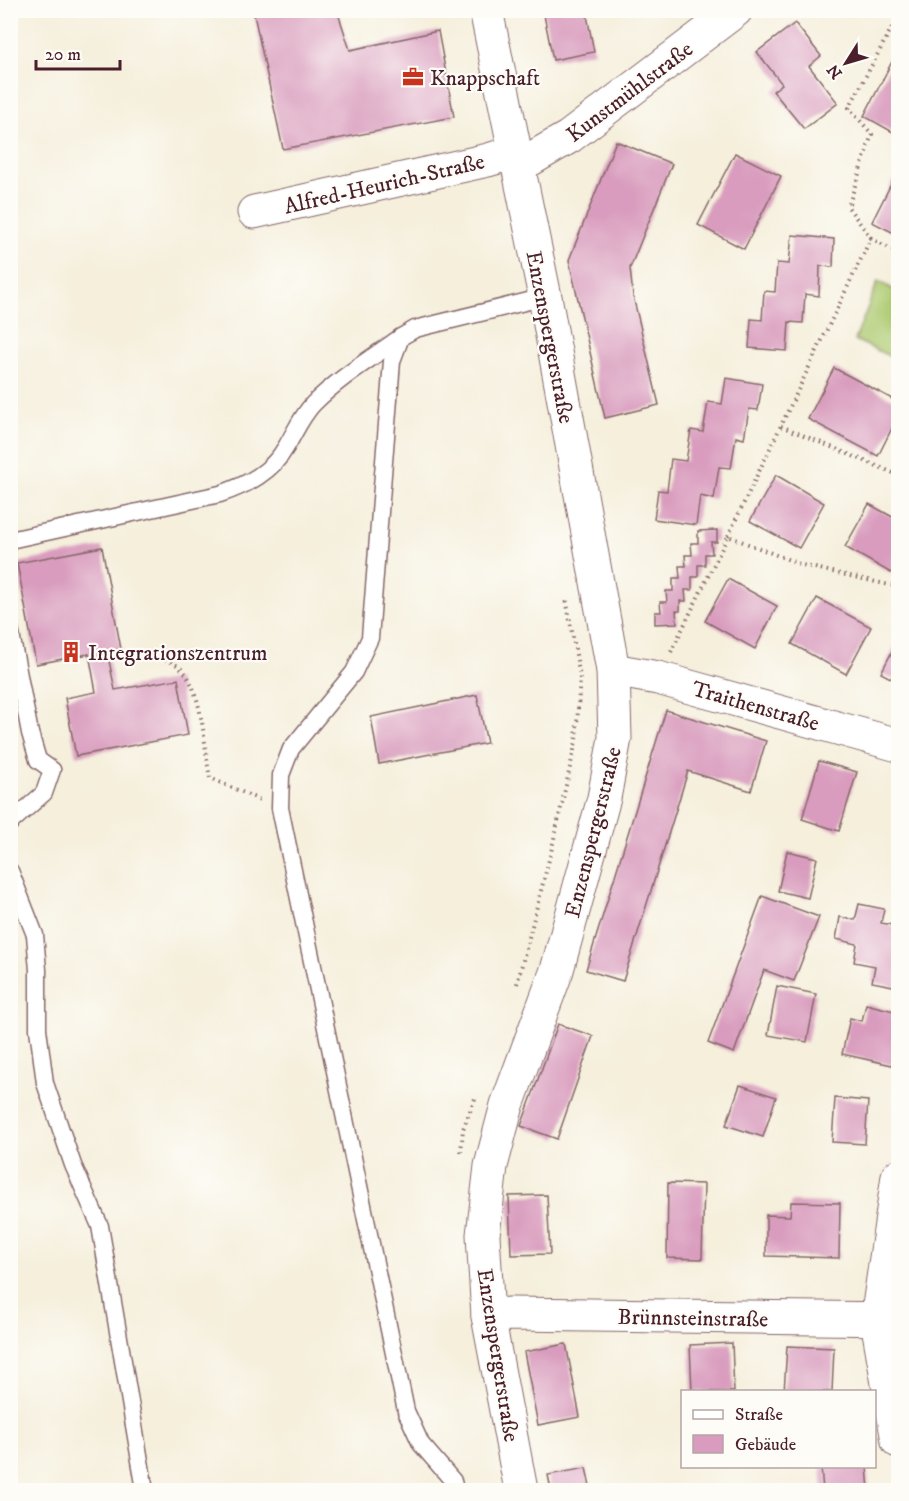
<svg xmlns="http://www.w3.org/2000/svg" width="909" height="1501" font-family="'IM FELL DW Pica',serif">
	<rect width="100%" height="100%" fill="#fdfcf7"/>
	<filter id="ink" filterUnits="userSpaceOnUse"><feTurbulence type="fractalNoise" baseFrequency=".0167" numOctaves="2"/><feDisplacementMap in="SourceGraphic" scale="12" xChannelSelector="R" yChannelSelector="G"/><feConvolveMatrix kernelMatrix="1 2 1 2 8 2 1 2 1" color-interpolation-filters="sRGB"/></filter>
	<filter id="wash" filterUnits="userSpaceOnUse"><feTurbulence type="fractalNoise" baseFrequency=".008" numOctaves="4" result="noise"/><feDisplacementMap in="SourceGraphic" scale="24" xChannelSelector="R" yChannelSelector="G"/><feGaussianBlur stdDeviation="1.35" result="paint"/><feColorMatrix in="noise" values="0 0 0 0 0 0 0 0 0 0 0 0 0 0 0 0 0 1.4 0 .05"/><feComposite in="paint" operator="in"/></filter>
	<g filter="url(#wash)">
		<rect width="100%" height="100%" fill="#f5efdc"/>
		<!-- green -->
		<polygon fill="#aecb72" stroke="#7c754e" stroke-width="1.5" points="878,281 898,292 898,360 855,340"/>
		<g id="blocks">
			<!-- building -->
			<g fill="#d99cbe">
				<polygon points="253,10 337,10 350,50 438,31 454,117 283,149"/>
				<polygon points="543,10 586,10 594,52 553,60"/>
				<polygon points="795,23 821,56 809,66 838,103 804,129 773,91 782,84 757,52"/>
				<polygon points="898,50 898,135 864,116"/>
				<polygon points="616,141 672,164 630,268 633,296 659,405 605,418 569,260"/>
				<polygon points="735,153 781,176 744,249 698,225"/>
				<polygon points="898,170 898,235 872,222"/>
				<polygon points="792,235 834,239 833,267 820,266 819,296 805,294 803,323 789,322 787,351 749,348 751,319 762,320 764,291 775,292 777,263 789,264"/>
				<polygon points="834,368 898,402 898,416 878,456 808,419"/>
				<polygon points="726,378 762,384 758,410 749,409 744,439 736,437 731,468 719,467 714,499 700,496 696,525 654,519 658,490 667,491 671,459 686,461 691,430 703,432 708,402 722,404"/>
				<polygon points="776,475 824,503 799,548 750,521"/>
				<polygon points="869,504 898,520 898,559 891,573 845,547"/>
				<polygon points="717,530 717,542 711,542 712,554 705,554 705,565 698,565 698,577 692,577 692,590 685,590 686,601 680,601 680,611 676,611 677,623 655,624 655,612 661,612 660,602 667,602 666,591 673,591 673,578 680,578 679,566 686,566 685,555 692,555 691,543 698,543 698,531"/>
				<polygon points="102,547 121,649 107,651 115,690 178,679 188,735 76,756 65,698 96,692 89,654 36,664 17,563"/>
				<polygon points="728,579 777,606 755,649 705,621"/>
				<polygon points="817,598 871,627 846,674 792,644"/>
				<polygon points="898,640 898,682 881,673"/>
				<polygon points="477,695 487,743 379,764 371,717"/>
				<polygon points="666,710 766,741 751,791 688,771 623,981 586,970"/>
				<polygon points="819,761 857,772 839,831 802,819"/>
				<polygon points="787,851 817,858 808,898 778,891"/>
				<polygon points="762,896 819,917 794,981 764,970 734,1053 708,1043"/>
				<polygon points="859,904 884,909 881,923 898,926 898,987 872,982 875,966 854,962 857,944 836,939 840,917 855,920"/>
				<polygon points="777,986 816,994 807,1042 768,1035"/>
				<polygon points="866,1004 898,1012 898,1036 892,1065 842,1054 850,1018 862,1021"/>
				<polygon points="558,1024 593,1036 557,1139 521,1126"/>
				<polygon points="740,1085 776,1097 763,1137 726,1125"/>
				<polygon points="835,1098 868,1101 865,1144 832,1142"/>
				<polygon points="668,1183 704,1184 702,1259 667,1258"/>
				<polygon points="547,1195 550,1254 511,1255 509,1196"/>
				<polygon points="791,1202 840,1203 839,1258 766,1256 766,1215 790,1216"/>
				<polygon points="732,1343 734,1392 692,1392 690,1345"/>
				<polygon points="566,1344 580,1417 538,1425 524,1352"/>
				<polygon points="787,1346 834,1348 832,1392 784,1392"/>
				<polygon points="821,1467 867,1467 869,1490 823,1490"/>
				<polygon points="586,1468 591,1490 551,1490 548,1475"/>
			</g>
		</g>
	</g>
	<g filter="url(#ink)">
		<use href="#blocks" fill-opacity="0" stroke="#866869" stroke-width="1.5"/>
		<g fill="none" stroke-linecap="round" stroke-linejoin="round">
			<defs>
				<g id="service">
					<path d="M10,540L220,494C247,485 272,472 286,447C295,432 301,417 313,404C339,378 372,358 401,337"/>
					<polyline points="10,629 30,733 38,760 52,770 44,793 10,823"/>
					<polyline points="10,871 35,935 38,970 38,1029 45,1083 73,1165 100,1226 145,1490"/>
					<polyline points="455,1490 453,1481 421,1444 406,1411 280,808 281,775 291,749 354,672 370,638 392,361 401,337 415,329 545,297"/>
				</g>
				<g id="minor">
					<polyline points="519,166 569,137 736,10"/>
					<polyline points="254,212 488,160 515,152"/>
					<polyline points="613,670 658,678 898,745"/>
					<polyline points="898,1176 877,1320 898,1441"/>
					<polyline points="488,1316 510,1314 898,1319"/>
				</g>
				<polyline id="tertiary" points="486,10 545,297 613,670 615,738 604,798 557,970 507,1105 491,1166 483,1235 488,1316 521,1490"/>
			</defs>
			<!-- service casing -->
			<use href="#service" stroke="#866869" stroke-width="19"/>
			<!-- minor casing -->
			<use href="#minor" stroke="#866869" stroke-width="35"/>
			<!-- tertiary casing -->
			<use href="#tertiary" stroke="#866869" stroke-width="35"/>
			<!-- path -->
			<g stroke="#866869" stroke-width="4" stroke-dasharray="1.5 4.5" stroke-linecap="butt">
				<polyline points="871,238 848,207 872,134 849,108 898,16"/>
				<polyline points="781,426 896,474 898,469"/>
				<polyline points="728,536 871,238 898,253"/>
				<polyline points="671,652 728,536 802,565 898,587"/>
				<path d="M153,657C160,659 169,660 175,664C203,679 204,749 210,778L260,800"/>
				<polyline points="517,984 551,852 576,741 580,677 566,598"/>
				<polyline points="461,1152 463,1129 476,1096"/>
			</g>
			<!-- service -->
			<use href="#service" stroke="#fff" stroke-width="16"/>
			<!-- minor -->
			<use href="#minor" stroke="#fff" stroke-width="33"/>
			<!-- tertiary -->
			<use href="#tertiary" stroke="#fff" stroke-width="33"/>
		</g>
	</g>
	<!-- icons -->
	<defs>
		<symbol id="office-bare" viewBox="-9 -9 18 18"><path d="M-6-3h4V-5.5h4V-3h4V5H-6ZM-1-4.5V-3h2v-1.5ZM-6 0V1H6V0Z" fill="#c8321e" stroke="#fdfcf7" stroke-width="2.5" paint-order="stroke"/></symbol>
		<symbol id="building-bare" viewBox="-9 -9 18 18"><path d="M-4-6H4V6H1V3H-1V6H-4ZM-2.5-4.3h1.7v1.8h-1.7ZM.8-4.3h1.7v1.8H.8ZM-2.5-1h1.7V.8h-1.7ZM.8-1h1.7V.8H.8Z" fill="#c8321e" stroke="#fdfcf7" stroke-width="2.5" paint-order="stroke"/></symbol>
	</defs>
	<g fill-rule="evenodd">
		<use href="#office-bare" x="398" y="62" width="30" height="30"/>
		<use href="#building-bare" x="56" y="637" width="30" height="30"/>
	</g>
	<g text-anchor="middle" stroke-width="4.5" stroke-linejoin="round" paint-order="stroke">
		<!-- poi labels -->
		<g font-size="22" fill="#4a1f2b" stroke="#fdfcf7" text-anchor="start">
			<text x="430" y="85">Knappschaft</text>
			<text x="88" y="660">Integrationszentrum</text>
		</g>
		<!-- street labels -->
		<g font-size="22" fill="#4a1f2b" stroke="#fdfcf7">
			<text transform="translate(629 91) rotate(-37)" y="8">Kunstmühlstraße</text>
			<text transform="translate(384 183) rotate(-13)" y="8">Alfred-Heurich-Straße</text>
			<text transform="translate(551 337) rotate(79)" y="8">Enzenspergerstraße</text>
			<text transform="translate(756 705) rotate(16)" y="8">Traithenstraße</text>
			<text transform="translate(592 832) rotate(-76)" y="8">Enzenspergerstraße</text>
			<text transform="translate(693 1317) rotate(1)" y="8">Brünnsteinstraße</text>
			<text transform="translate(499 1355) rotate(81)" y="8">Enzenspergerstraße</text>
		</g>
	</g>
	<!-- margin -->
	<rect width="909" height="1501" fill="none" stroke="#fdfcf7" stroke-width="36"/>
	<!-- legend -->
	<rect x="681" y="1390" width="195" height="78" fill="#fdfcf7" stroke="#b5a4a5" stroke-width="1.5"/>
	<rect x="693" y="1410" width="30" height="9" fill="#ffffff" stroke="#b5a4a5" stroke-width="1.5"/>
	<text x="735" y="1420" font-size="18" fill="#4a1f2b">Straße</text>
	<rect x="693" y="1435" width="30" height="18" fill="#d99cbe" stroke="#b5a4a5" stroke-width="1.5"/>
	<text x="735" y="1450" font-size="18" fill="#4a1f2b">Gebäude</text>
	<!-- north arrow -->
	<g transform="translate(846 63) rotate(233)" stroke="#fdfcf7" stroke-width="4.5" paint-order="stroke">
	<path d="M0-4.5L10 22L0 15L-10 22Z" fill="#4a1f2b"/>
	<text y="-9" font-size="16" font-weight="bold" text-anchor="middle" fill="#4a1f2b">N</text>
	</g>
	<!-- scale -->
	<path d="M36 60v9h84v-9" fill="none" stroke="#4a1f2b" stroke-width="3"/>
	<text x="45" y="60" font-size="18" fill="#4a1f2b" stroke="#fdfcf7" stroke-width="4.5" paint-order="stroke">20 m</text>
</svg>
